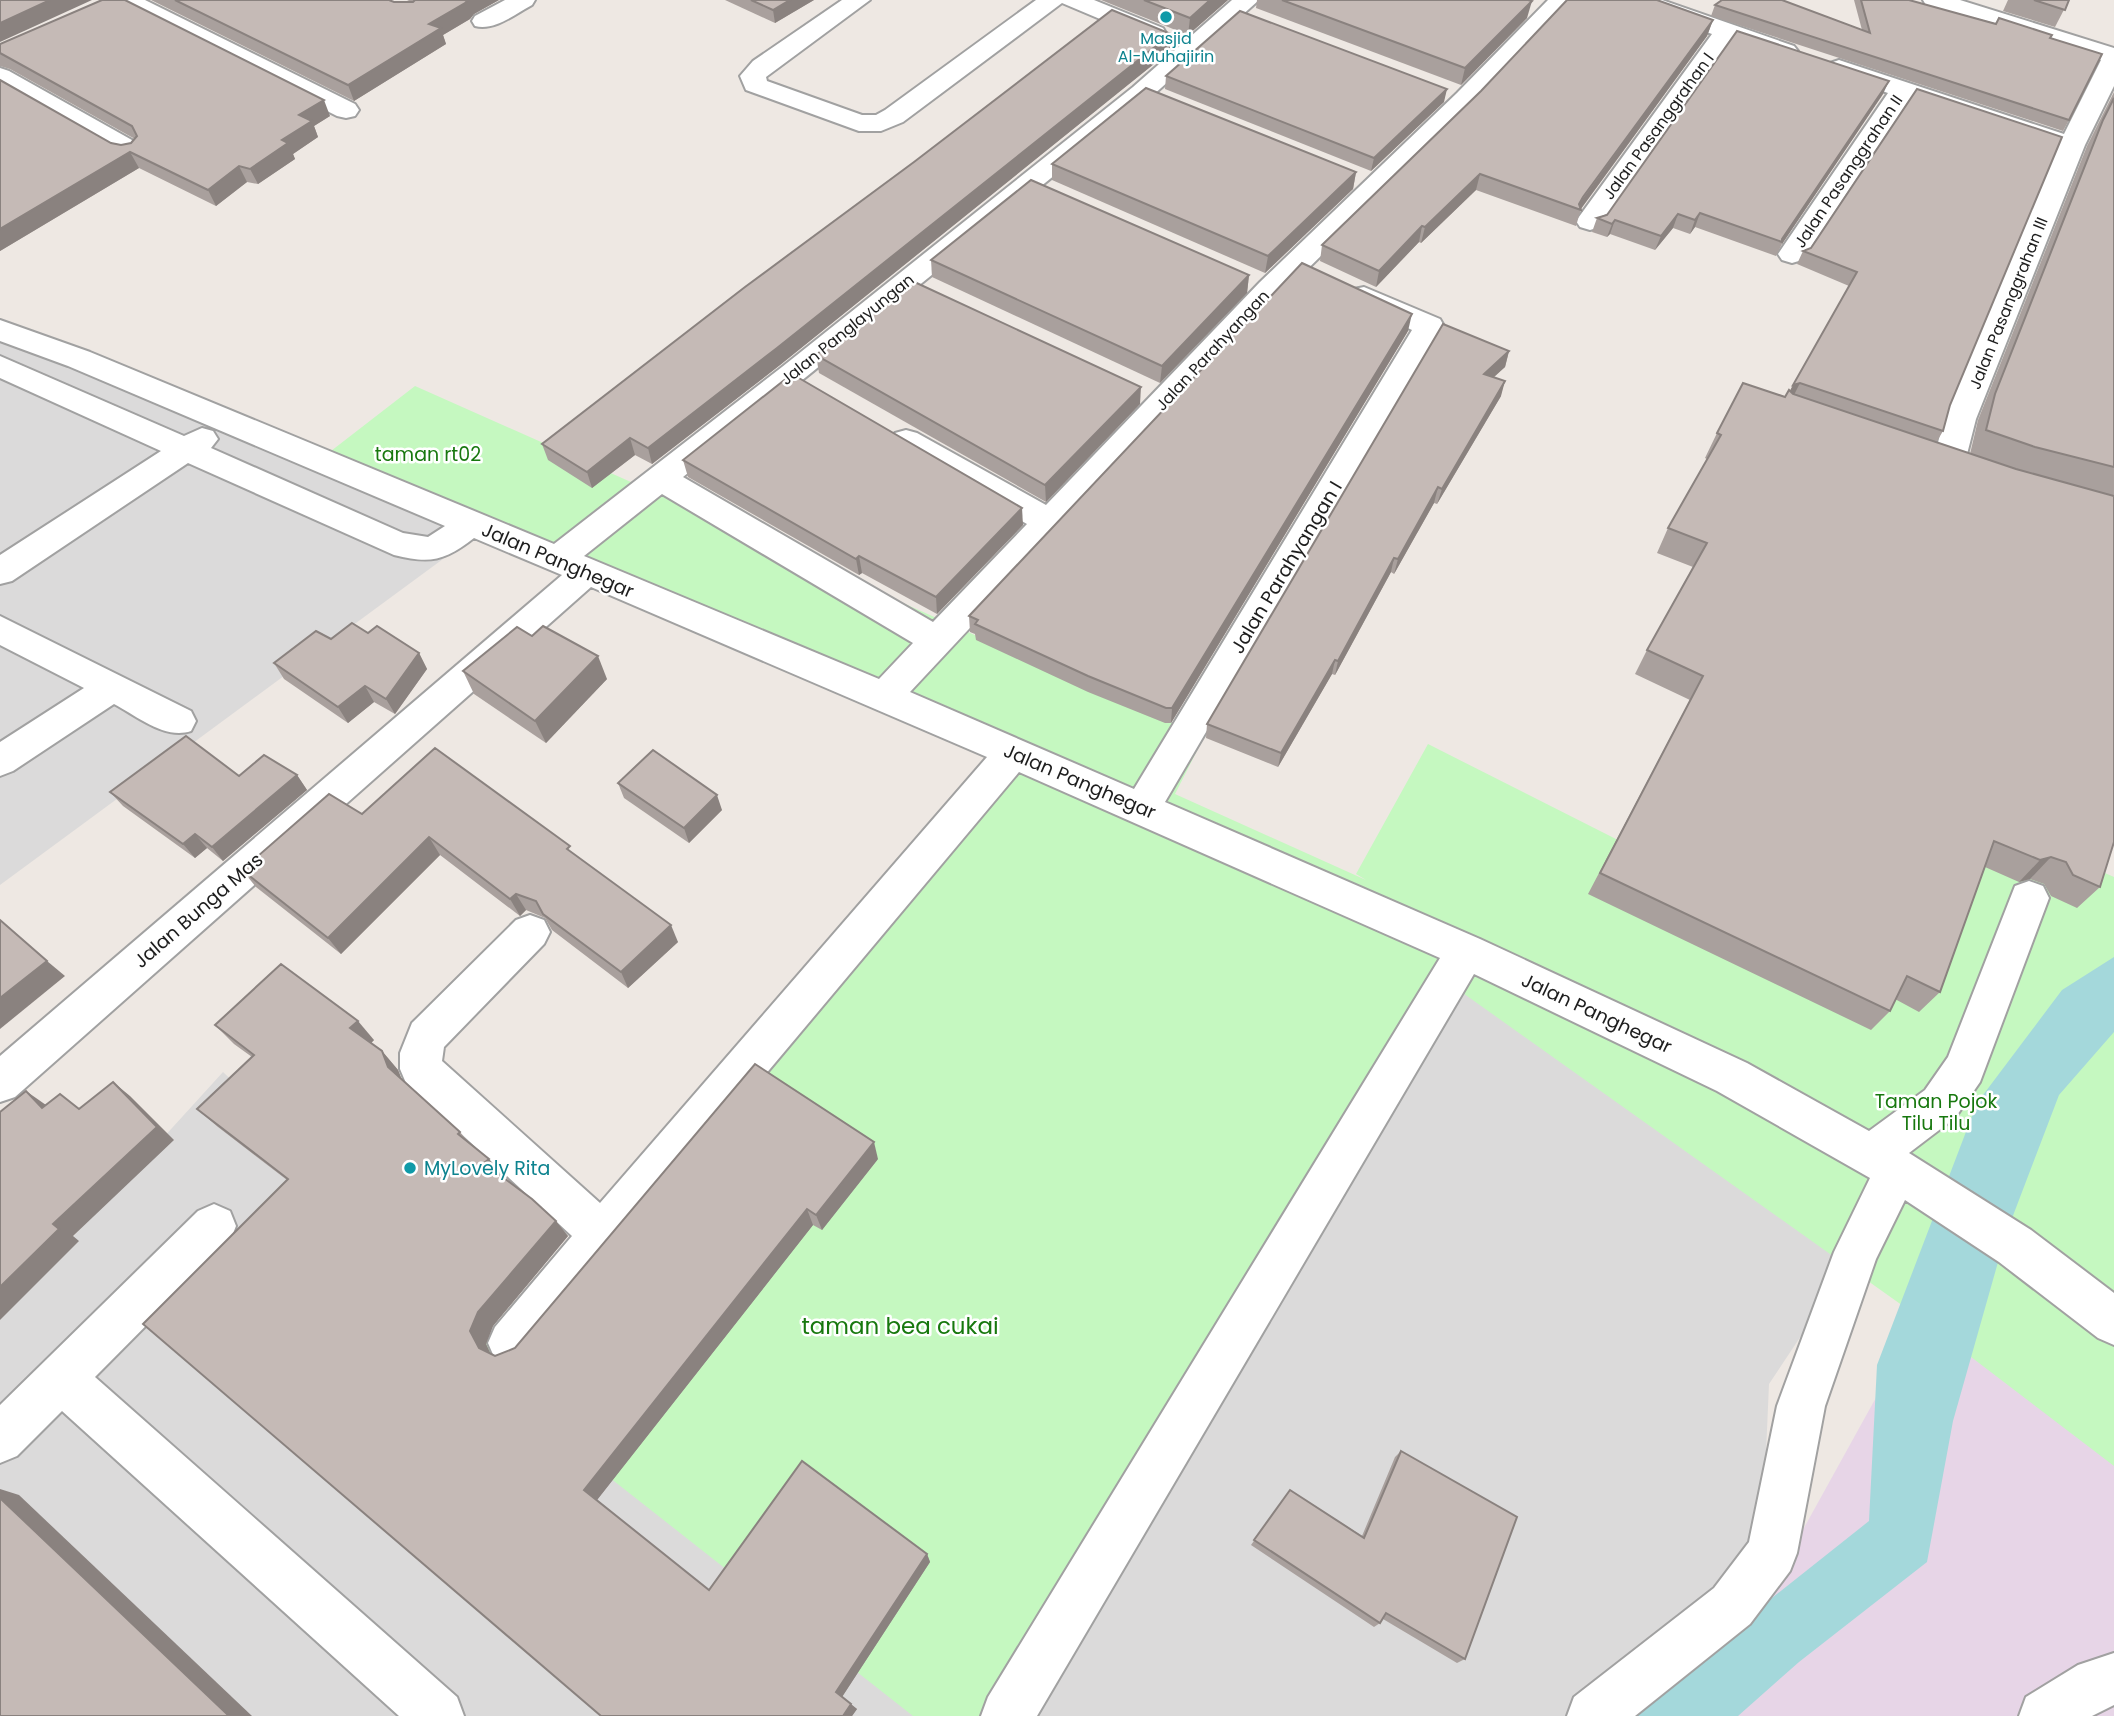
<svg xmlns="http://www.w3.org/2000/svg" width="2114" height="1716" font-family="Poppins,sans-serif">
	<rect width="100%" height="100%" fill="#eee8e3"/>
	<!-- residential -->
	<g fill="#dbdada">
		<polygon points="0,338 477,534 0,885"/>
		<polygon points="1123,816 1886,1208 1769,1384 1763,1522 1714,1606 1592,1716 0,1716 0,1317 223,1072 655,1482"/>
	</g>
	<!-- industrial -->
	<polygon fill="#e7d5e7" points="1920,1318 2114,1462 2114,1716 1700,1716"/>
	<!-- park -->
	<polygon fill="#c5f8c0" points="415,386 1204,737 1175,794 1366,880 1356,874 1428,744 1849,957 1911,787 2114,877 2114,1466 1920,1318 1453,986 1008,1716 913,1716 465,1364 1023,759 309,468"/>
	<!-- water -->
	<polygon fill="#a4d8db" points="2114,957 2114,1032 2059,1095 2006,1234 1953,1421 1927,1562 1799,1662 1738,1716 1623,1716 1869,1521 1877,1365 1977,1103 2062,990"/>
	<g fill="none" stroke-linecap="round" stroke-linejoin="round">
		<defs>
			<g id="minor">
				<polygon points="114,0 145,0 355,104 359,110 355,116 346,118 337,116 117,5"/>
				<path d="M505,0H535L532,5C515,14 495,31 475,26L472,21L475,16Z"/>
				<polygon points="842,0 870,0 766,77 767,81 862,115 876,115 885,110 1036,0 1094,0 1163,28 1166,33 1163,38 1154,40 1145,38 1062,3 903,122 881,131 859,131 746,90 740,76 753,61"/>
				<path d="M1232,0H1259L1151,97L683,477L933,622L1027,524L895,449L890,441L895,433L906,430L917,433L1046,505L1260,282L1457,93L1548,0H1574L1475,105L1280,296L910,692L1134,789L1412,330L1354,303L1349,296L1354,289L1364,287L1440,319L1444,326L1165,802L1480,939L1747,1063L1869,1131L1925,1090L1948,1057L2015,886L2029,881L2043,886L2049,898L1980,1082L1955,1118L1909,1153L2031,1230L2114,1293V1345L2098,1338L1999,1262L1905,1200L1876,1259L1825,1406L1797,1553L1790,1571L1750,1624L1635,1716H1567L1574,1697L1714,1588L1749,1542L1777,1406L1834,1252L1870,1178L1717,1091L1474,974L1037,1716H981L988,1697L1440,958L1019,772L527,1359L511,1366L495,1359L488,1343L495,1327L572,1236L406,1083L400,1069V1053L412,1023L516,920L530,915L544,920L550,932L544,944L444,1047L442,1061L600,1203L987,757L591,587L15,1097L0,1102V1056L562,575L474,538C445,561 430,564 394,555L188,463L12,581L0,584V555L161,451L0,378V356L184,436L202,428L213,431L218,439L211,448L403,533L428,537L445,526L68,366L0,341V320L90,352L554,544L782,367L1133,87ZM662,494L913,643L879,679L584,556Z"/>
				<polygon points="1626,0 1662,0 1794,46 1798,51 1794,56 1785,59 1732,41 1600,227 1590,230 1580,227 1576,221 1712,34 1629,5"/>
				<polygon points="1923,0 1960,0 2114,48 2114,86 2085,145 1976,419 1965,462 1960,470 1949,473 1938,470 1933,462 1944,419 2057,149 1909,100 1802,260 1792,263 1782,260 1778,254 1888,93 1830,73 1826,68 1830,63 1839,60 1848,63 2064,134 2101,60 1926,5"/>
				<polygon points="0,68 9,71 139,144 143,150 139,156 130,158 121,156 0,87"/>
				<path d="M0,616L191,711L196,721L191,731C165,740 137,716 114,704L13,771L0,776V742L84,688L0,645Z"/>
				<polygon points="214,1204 230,1211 236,1226 230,1241 95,1377 457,1697 464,1716 399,1716 62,1411 17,1456 0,1463 0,1405 198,1211"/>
				<polygon points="2114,1653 2114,1705 2092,1716 2019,1716 2026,1697 2078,1665"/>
			</g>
		</defs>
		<!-- minor casing -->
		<use href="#minor" stroke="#a1a1a1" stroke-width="4"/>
		<!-- minor -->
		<use href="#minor" fill="#fff" fill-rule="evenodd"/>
	</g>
	<!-- wall -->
	<g fill="#a9a09d">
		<polygon points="151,0 389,0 394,2 411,2 407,0 499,0 474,14 470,19 443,35 446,44 354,101"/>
		<polygon points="725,0 814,0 775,23"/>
		<polygon points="1101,0 1228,0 1188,35"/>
		<polygon points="1257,0 1528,0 1527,18 1461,85 1256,8"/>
		<polygon points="1854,0 1909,0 2050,38 2069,120 2063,131 1711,16 1715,5 1862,30"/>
		<polygon points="2008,0 2069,0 2055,27 2003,11"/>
		<polygon points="1713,20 1707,36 1581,209 1576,226 1476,190 1421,243 1419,242 1376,287 1320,261 1322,245"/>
		<polygon points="0,44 330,116 314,126 318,137 293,154 295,159 258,184 247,182 216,206 139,168 0,251 0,80 111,143 121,145 131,143 135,139 10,69 0,66"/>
		<polygon points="1170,51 780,365 652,464 635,455 592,488 548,460 542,444"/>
		<polygon points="1166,76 1444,102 1371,171 1165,89"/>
		<polygon points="1917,89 1950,405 1943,431 1936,443 1970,454 1978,420 2087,146 2114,92 2114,842 2100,887 2077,908 2051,896 2044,884 2030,879 2019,882 1985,867 1940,992 1919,1012 1895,999 1890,1011 1871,1030 1588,894 1690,700 1635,674 1647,650 1693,567 1657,553 1668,528 1707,459 1705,458 1717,433 1785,397 1790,391 1849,286 1797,264 1803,251 1811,248"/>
		<polygon points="1883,94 1782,244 1776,256 1695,227 1690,234 1673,228 1655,250 1610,234 1607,237 1592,232 1597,218"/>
		<polygon points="1052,164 1356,172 1353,189 1265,273 1052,180"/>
		<polygon points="931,260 1249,275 1247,293 1160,383 932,277"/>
		<polygon points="1408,331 1171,723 1165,723 1088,692 976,640 975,634 970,632 969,616"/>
		<polygon points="1509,351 1505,367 1493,377 1501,396 1437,504 1434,503 1394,574 1391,572 1335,675 1332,674 1278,767 1206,738 1207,724"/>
		<polygon points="816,355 1140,404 1046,502 819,373"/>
		<polygon points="683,460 1023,525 937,614 862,573 859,575 688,477"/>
		<polygon points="368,633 419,653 427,669 395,714 374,702 348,723 284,679 274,663 331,639"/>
		<polygon points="463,671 607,679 546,743 474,694"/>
		<polygon points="297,775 307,790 223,861 207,848 195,858 123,806 110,792 239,776"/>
		<polygon points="618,783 722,810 689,843 624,798"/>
		<polygon points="362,814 573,853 678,942 628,988 552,930 545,918 526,910 520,916 440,855 341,954 256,887 242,870"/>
		<polygon points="215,1025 374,1040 371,1043 382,1051 398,1070 401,1078 460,1132 469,1143 503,1176 502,1176 568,1236 493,1326 486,1344 490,1353 495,1356 515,1348 878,1159 822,1230 813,1225 597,1500 709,1590 927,1554 930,1562 842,1697 857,1709 852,1716 601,1716 287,1180 218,1127 197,1109 252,1057 234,1044"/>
		<polygon points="1401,1451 1465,1659 1457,1663 1383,1619 1380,1623 1374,1627 1251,1545 1290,1490 1362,1536 1395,1457"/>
	</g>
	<!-- shaded-wall -->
	<g fill="#8a827f">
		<polygon points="50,0 92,0 0,42 0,23"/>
		<polygon points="468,0 499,0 474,14 470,19 443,35 446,44 354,101 348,85 429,24"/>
		<polygon points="790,0 814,0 775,23 773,10"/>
		<polygon points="1210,0 1228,0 1188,35 1190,18"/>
		<polygon points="1532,1 1527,18 1461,85 1465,68"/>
		<polygon points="1713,20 1707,36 1580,210 1579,204"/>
		<polygon points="1171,34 1170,51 780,365 652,464 648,448"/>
		<polygon points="1889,81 1883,94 1782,244 1782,239"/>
		<polygon points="1447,89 1444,102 1371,171 1374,158"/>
		<polygon points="324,100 330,116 314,126 318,137 293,154 295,159 258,184 250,169 282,140 299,115"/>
		<polygon points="130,152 139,168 0,251 0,229"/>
		<polygon points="239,166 247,182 216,206 208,190"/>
		<polygon points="1356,172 1353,189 1265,273 1268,256"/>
		<polygon points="1480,174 1476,190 1421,243 1425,227"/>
		<polygon points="1700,213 1695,227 1690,234 1695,220"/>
		<polygon points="1678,214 1673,228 1655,250 1661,236"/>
		<polygon points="1615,220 1610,234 1607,237 1612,224"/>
		<polygon points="1422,226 1419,242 1376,287 1379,271"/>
		<polygon points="1249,275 1247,293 1160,383 1162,366"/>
		<polygon points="1412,314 1408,331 1171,723 1172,708"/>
		<polygon points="1509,351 1505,367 1480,390 1484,374"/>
		<polygon points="1505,381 1501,396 1437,504 1442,489"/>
		<polygon points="1800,383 1793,397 1786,398 1793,385"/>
		<polygon points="1141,387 1140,404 1046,502 1045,485"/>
		<polygon points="630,438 635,455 592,488 587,472"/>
		<polygon points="1438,487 1434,503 1394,574 1398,559"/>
		<polygon points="1022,508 1023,525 937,614 936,597"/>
		<polygon points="859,556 862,573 859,575 856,559"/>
		<polygon points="1394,558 1391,572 1335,675 1338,661"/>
		<polygon points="419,653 427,669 395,714 386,699"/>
		<polygon points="598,656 607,679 546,743 535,721"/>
		<polygon points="1335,660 1332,674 1278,767 1281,753"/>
		<polygon points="365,686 374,702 348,723 338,707"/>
		<polygon points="297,775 307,790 223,861 212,847"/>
		<polygon points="717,795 722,810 689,843 684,828"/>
		<polygon points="195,834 207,848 195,858 183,844"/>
		<polygon points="429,837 440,855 341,954 328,938"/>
		<polygon points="2051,857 2030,879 2019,882 2040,860"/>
		<polygon points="516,894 526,910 520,916 510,899"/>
		<polygon points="671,925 678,942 628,988 621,972"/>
		<polygon points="47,961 65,976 0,1029 0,998"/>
		<polygon points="358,1021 374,1040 367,1047 350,1028"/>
		<polygon points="382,1051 398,1070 404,1085 388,1067"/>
		<polygon points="113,1082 130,1096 174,1140 73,1236 79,1241 0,1320 0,1287"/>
		<polygon points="26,1091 46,1105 42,1108"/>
		<polygon points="874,1142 878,1159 822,1230 816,1215"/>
		<polygon points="489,1159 503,1176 498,1180 484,1163"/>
		<polygon points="807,1209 813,1225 597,1500 719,1598 584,1490"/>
		<polygon points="556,1221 568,1236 493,1326 486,1344 494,1361 479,1348 470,1331 478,1312"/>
		<polygon points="0,1489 19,1495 252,1716 229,1716 0,1498"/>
		<polygon points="927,1554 930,1562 842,1697 857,1709 852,1716 843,1716 836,1692"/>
	</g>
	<!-- building -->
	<g fill="#c5bab6" stroke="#8a827f" stroke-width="2">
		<polygon points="0,0 50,0 0,23"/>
		<polygon points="102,0 125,0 324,100 299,115 312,121 282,140 288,143 250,169 239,166 208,190 130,152 0,229 0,80 111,143 121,145 131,143 137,136 132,126 0,53 0,44"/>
		<polygon points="175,0 389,0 394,2 413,2 415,0 468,0 465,3 429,24 441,28 348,85"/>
		<polygon points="751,0 790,0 773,10"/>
		<polygon points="1144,0 1210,0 1190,18"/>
		<polygon points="1282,0 1528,0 1532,1 1465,68"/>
		<polygon points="1567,0 1657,0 1713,20 1583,197 1579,204 1581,210 1480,174 1425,227 1422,226 1379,271 1322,245 1481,91"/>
		<polygon points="1722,0 1782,0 1870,33 1861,0 1909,0 1996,24 1999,18 2052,35 2050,38 2102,54 2069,120 1715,5"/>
		<polygon points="2034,0 2069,0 2065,10"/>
		<polygon points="1112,10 1171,34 777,348 648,448 630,438 587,472 542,444 745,287 914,162"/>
		<polygon points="1240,11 1447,89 1374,158 1166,76"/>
		<polygon points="1737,31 1889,81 1782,239 1782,242 1700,213 1695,220 1678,214 1661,236 1615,220 1612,224 1597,218 1607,215"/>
		<polygon points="1146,88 1356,172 1268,256 1052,164"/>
		<polygon points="1917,89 2062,137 1950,405 1943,431 1800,383 1793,385 1857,272 1803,251 1811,248"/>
		<polygon points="2114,98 2114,467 2035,447 1986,430 1995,394 2103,120"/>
		<polygon points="1031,180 1249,275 1162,366 931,260"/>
		<polygon points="1302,263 1412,314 1172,708 1166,708 1088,676 975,624 978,620 969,616"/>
		<polygon points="908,279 1141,387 1045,485 816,355"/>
		<polygon points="1443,324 1509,351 1484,374 1505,381 1442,489 1438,487 1398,559 1394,558 1338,661 1335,660 1281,753 1207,724"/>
		<polygon points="792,374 1022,508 936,597 859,556 856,559 683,460"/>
		<polygon points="1743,383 1785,397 1789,390 1793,394 2016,469 2114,496 2114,842 2100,887 2073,875 2066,862 2051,857 2040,860 1994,841 1940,992 1907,976 1890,1011 1600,873 1703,676 1647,650 1707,543 1668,528 1721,435 1717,433"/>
		<polygon points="352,623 368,633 377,626 419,653 386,699 365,686 338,707 274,663 316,631 331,639"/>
		<polygon points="543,626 598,656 535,721 463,671 517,627 532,636"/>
		<polygon points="186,736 239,776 264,755 297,775 212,847 195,834 183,844 110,792"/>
		<polygon points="435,748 570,846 567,849 671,925 621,972 543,914 536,901 516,894 510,899 429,837 328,938 242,870 329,794 362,814"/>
		<polygon points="653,750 717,795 684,828 618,783"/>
		<polygon points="0,920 47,961 0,998"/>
		<polygon points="281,964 358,1021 350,1028 382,1051 388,1067 460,1132 458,1134 489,1159 484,1163 532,1199 556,1221 478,1312 470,1331 479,1348 495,1356 515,1348 755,1064 874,1142 816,1215 807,1209 584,1490 709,1590 802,1461 927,1554 836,1692 851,1704 843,1716 601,1716 143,1324 288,1179 197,1109 254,1055 215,1025"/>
		<polygon points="113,1082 157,1127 53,1224 59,1229 0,1287 0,1112 26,1091 42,1108 60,1094 79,1109"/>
		<polygon points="1401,1451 1517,1517 1465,1659 1386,1613 1380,1623 1254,1540 1290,1490 1364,1538"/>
		<polygon points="0,1498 229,1716 0,1716"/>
	</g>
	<!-- markers -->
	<g fill="#0f9aa8" stroke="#fff" stroke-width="2.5">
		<circle cx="1166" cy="17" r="7"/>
		<circle cx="410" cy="1168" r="7"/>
	</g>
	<g text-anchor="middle" stroke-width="5" stroke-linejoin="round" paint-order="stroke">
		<!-- far-culture labels -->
		<g font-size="16" fill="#0d838f" stroke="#fff">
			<text x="1166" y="44">Masjid<tspan x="1166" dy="18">Al-Muhajirin</tspan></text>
		</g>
		<!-- far-street labels -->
		<g font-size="16" fill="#1d1d1d" stroke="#fff">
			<text transform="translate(1658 126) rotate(-54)" y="6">Jalan Pasanggrahan l</text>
			<text transform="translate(1848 171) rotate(-56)" y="6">Jalan Pasanggrahan II</text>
			<text transform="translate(2008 303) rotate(-68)" y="6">Jalan Pasanggrahan llI</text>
			<text transform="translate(847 329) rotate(-39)" y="6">Jalan Panglayungan</text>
			<text transform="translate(1212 350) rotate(-47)" y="6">Jalan Parahyangan</text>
		</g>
		<!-- park labels -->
		<g font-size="19" fill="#17780e" stroke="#fff">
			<text x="428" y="461">taman rt02</text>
			<text x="1936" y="1108">Taman Pojok<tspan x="1936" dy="22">Tilu Tilu</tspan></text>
		</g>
		<!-- street labels -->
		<g font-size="19" fill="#1d1d1d" stroke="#fff">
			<text transform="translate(558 560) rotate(23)" y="7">Jalan Panghegar</text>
			<text transform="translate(1286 567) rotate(-59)" y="7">Jalan Parahyangan I</text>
			<text transform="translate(1080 781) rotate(23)" y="7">Jalan Panghegar</text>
			<text transform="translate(198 910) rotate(-41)" y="7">Jalan Bunga Mas</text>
			<text transform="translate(1597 1013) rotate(25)" y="7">Jalan Panghegar</text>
		</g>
		<!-- culture labels -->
		<g font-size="19" fill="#0d838f" stroke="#fff" text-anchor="start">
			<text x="424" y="1175">MyLovely Rita</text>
		</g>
		<!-- near-park labels -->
		<g font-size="23" fill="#17780e" stroke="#fff">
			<text x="900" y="1334">taman bea cukai</text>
		</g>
	</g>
</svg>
